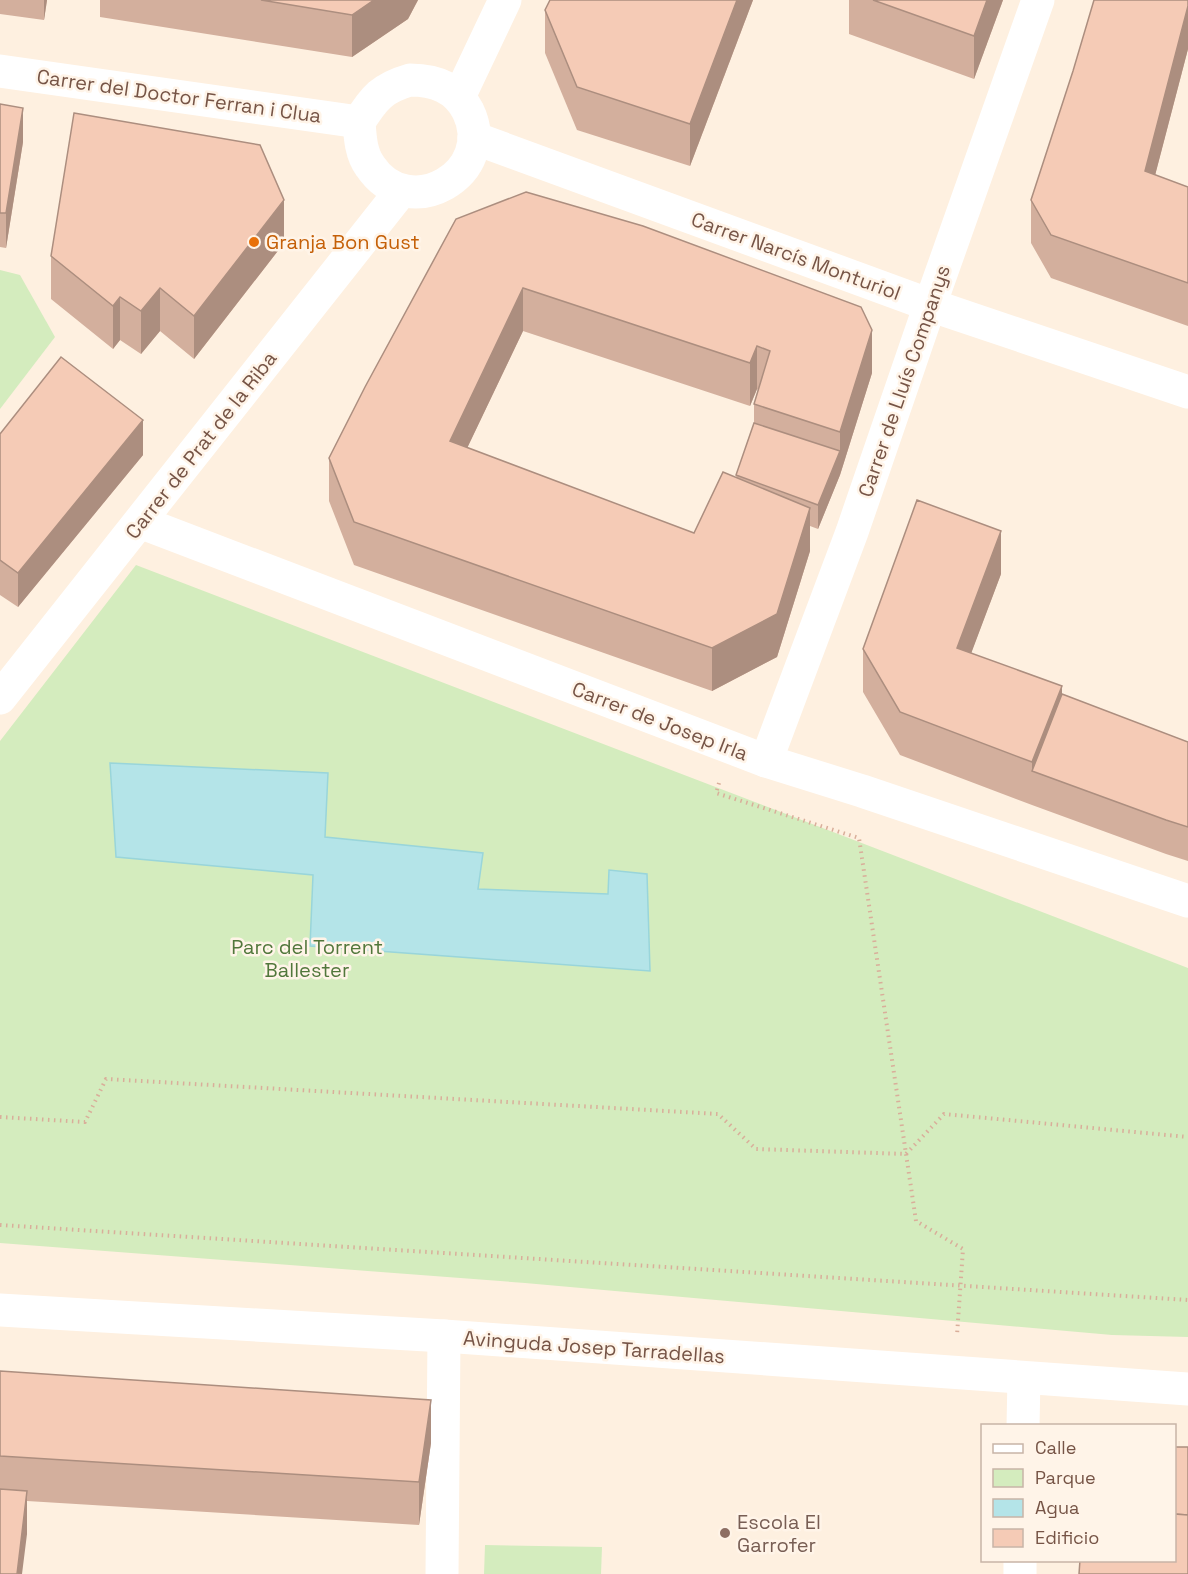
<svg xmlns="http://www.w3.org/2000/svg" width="1188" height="1574" font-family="'Space Grotesk',sans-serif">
	<rect width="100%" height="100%" fill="#fef0e0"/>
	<!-- green -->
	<g fill="#d4ecbe">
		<polygon points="0,270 20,275 55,337 0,409"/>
		<polygon points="136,565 1188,968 1188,1337 1112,1335 525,1283 0,1243 0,741"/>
		<polygon points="485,1545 602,1547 601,1574 484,1574"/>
	</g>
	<!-- water -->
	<polygon fill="#b4e4e8" stroke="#99d5da" stroke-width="1.5" points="110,763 328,773 325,837 483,853 478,889 608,894 609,870 647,874 650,971 310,946 313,875 116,857"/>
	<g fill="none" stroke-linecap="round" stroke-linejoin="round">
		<!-- path -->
		<g stroke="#d9ae9a" stroke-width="4" stroke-dasharray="1.5 4.5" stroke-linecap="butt">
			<polyline points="719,783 716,793 859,838 916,1221 963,1249 957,1335"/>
			<polyline points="0,1117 85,1122 106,1079 718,1114 756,1149 906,1154 944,1114 1188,1137"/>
			<polyline points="0,1225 1188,1300"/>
		</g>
		<!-- minor -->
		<g stroke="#fff" stroke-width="33">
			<polyline points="0,71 359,122"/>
			<path d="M410,80C434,80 456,87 468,111C498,173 409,225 370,166C361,154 360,137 359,122C374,98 382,88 410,80Z"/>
			<polyline points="459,97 505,0"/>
			<polyline points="474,138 930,305 1188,392"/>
			<polyline points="140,522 766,761 862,791 1188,901"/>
			<polyline points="0,698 401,191"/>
			<polyline points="766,761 852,532 930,305 1038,0"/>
			<polyline points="0,1310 444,1336 1188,1389"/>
			<polyline points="1023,1426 1024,1378"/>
			<polyline points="442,1574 444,1336"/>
			<polyline points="1020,1574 1020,1560"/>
		</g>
	</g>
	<!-- wall -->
	<g fill="#d3af9d" fill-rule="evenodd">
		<polygon points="0,0 47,0 44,20 0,14"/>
		<polygon points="100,0 418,0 408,19 352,57 100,17"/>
		<polygon points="550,0 753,0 690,166 577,130 545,53 545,10"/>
		<polygon points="849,0 1003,0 974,79 849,34"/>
		<polygon points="1188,49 1155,175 1188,187 1188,326 1051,278 1031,243 1031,200 1073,71"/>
		<polygon points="0,104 23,142 6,248 0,247"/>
		<path d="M456,219L872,373L840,475L818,529L810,526V551L777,657L712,691L354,565L329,501V458ZM523,331L750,406L757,389L758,390L754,404V423L736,477L694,533L467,448Z"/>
		<polygon points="284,243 194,359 160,331 141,354 120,340 113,349 51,299 51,256"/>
		<polygon points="0,434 143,455 18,607 0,595"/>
		<polygon points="1001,574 971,653 1062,694 1188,742 1188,861 1166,854 1032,805 900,755 863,692 863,649"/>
		<polygon points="0,1371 431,1443 419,1525 27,1501 27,1534 0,1574"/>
	</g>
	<!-- shaded-wall -->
	<g fill="#ac8e7f">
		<polygon points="44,0 47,0 44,20"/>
		<polygon points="374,0 418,0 408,19 352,57 352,15"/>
		<polygon points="737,0 753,0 690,166 690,124"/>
		<polygon points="987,0 1003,0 974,79 974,36"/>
		<polygon points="1188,0 1188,49 1145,214 1145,171"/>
		<polygon points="23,108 23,142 6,248 6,213"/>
		<polygon points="284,200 284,243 194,359 194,316"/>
		<polygon points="160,288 160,331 141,354 141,311"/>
		<polygon points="523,288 523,331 450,484 450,441"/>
		<polygon points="120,297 120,340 113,349 113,306"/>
		<polygon points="872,330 872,373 840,475 818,529 818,505 840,451 840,432"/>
		<polygon points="757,346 757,389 750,406 750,363"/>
		<polygon points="143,420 143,455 18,607 18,573"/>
		<polygon points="810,508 810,551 777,657 712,691 712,648"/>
		<polygon points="1001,531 1001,574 957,691 957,648"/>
		<polygon points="1062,686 1062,729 1032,771 1032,762"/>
		<polygon points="431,1400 431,1443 419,1525 419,1482"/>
		<polygon points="27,1491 27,1534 22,1574 17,1574"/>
	</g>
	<!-- building -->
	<g fill="#f5cbb6" stroke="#ac8e7f" stroke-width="1.5">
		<polygon points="261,0 374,0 352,15"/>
		<polygon points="550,0 737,0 690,124 577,87 545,10"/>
		<polygon points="873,0 987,0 974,36"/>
		<polygon points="1094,0 1188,0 1188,6 1145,171 1188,187 1188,283 1051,235 1031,200 1073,71"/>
		<polygon points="0,104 23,108 6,213 0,213"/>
		<polygon points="74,113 260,145 284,200 194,316 160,288 141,311 120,297 113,306 51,256"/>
		<polygon points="526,192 643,226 861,307 872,330 840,432 754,404 770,351 757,346 750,363 523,288 450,441 694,533 723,472 810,508 777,614 712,648 354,522 329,458 365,387 456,219"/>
		<polygon points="61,357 143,420 18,573 0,560 0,434"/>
		<polygon points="754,423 840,451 818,505 736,475"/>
		<polygon points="917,500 1001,531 957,648 1062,686 1032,762 900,712 863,649"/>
		<polygon points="1062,694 1188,742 1188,827 1166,820 1032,771"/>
		<polygon points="0,1371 431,1400 419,1482 0,1456"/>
		<polygon points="1174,1447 1188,1447 1188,1515 1174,1514"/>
		<polygon points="0,1489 27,1491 17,1574 0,1574"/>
		<polygon points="1174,1514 1188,1515 1188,1574 1079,1574 1080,1560 1174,1560"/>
	</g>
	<!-- markers -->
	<circle fill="#e8710a" stroke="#fff4e8" stroke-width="2" cx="254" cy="242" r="6"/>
	<circle fill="#8d6e63" stroke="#fff4e8" stroke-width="2" cx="725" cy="1533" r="6"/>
	<g text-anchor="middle" stroke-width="5" stroke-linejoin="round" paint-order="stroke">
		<!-- street labels -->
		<g font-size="20" fill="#765446" stroke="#fff4e8">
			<text transform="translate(179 96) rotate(8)" y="7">Carrer del Doctor Ferran i Clua</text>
			<text transform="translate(796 256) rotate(20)" y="7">Carrer Narcís Monturiol</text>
			<text transform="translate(904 381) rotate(-71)" y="7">Carrer de Lluís Companys</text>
			<text transform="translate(201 445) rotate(-52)" y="7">Carrer de Prat de la Riba</text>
			<text transform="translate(660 721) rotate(21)" y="7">Carrer de Josep Irla</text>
			<text transform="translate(594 1347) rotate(4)" y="7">Avinguda Josep Tarradellas</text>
		</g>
		<!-- food labels -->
		<g font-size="20" fill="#c56008" stroke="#fff4e8" text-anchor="start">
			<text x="266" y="249">Granja Bon Gust</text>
		</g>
		<!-- park labels -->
		<g font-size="20" fill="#51773b" stroke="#fff4e8">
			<text x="307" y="954">Parc del Torrent<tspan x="307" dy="23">Ballester</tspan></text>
		</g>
		<!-- education labels -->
		<g font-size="20" fill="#785e54" stroke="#fff4e8" text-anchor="start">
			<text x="737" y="1529">Escola El<tspan x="737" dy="23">Garrofer</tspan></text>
		</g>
	</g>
	<!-- legend -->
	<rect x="981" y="1424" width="195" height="138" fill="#fff4e8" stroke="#c8b4a7" stroke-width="1.5"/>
	<rect x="993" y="1444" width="30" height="9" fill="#ffffff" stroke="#c8b4a7" stroke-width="1.5"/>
	<text x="1035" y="1454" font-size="18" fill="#765446">Calle</text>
	<rect x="993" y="1469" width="30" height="18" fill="#d4ecbe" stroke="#c8b4a7" stroke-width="1.5"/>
	<text x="1035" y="1484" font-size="18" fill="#765446">Parque</text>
	<rect x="993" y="1499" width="30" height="18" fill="#b4e4e8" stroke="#c8b4a7" stroke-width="1.5"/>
	<text x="1035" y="1514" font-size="18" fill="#765446">Agua</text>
	<rect x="993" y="1529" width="30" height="18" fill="#f5cbb6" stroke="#c8b4a7" stroke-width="1.5"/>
	<text x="1035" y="1544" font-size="18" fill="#765446">Edificio</text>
</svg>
